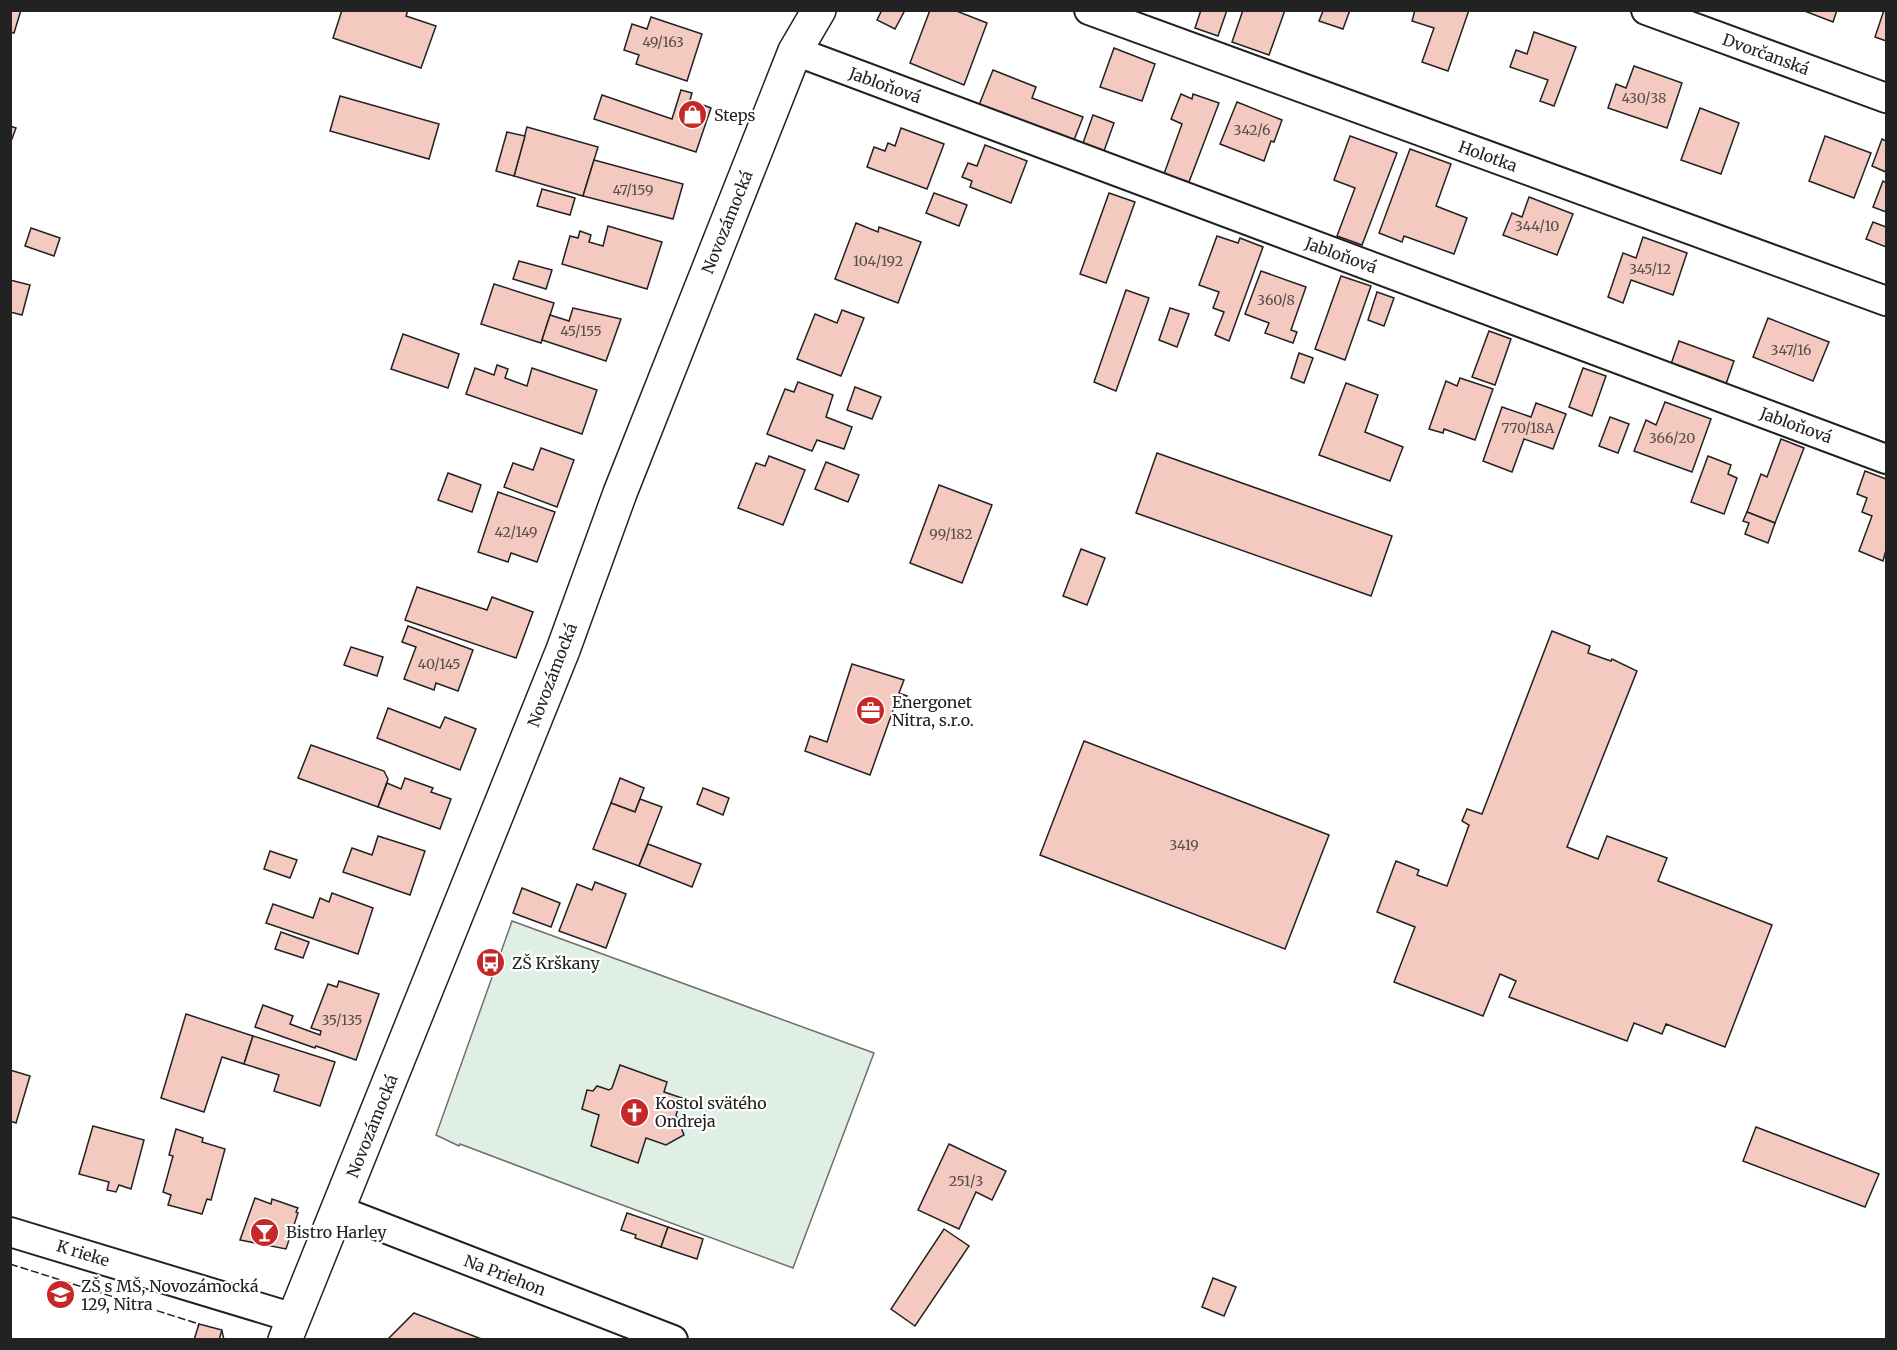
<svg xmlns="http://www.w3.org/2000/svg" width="1897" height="1350" font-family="Merriweather,serif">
	<rect width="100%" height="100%" fill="#fff"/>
	<!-- green -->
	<polygon fill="#e0efe3" stroke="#6f6f6f" stroke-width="1.5" points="512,921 874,1053 793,1268 587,1192 460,1144 459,1146 436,1135"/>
	<!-- building -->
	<g fill="#f3c9c0" stroke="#222" stroke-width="1.5">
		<polygon points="10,10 21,10 14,33 10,32"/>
		<polygon points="342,10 408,10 406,16 436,26 421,68 333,38"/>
		<polygon points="882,10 905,10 895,29 877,20"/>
		<polygon points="930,10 954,10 987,23 964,85 910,63"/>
		<polygon points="1201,10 1227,10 1218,36 1195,28"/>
		<polygon points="1243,10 1285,10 1269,55 1232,42"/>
		<polygon points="1321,10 1350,10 1343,29 1319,21 1323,11"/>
		<polygon points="1415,10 1469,10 1448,71 1422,62 1434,28 1412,21"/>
		<polygon points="1802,10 1837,10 1833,22"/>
		<polygon points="1884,10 1886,10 1886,41 1875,37"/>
		<polygon points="651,17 702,34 687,81 636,64 639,55 624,50 632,24 647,29"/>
		<polygon points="1534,32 1576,47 1554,106 1540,101 1548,80 1510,67 1516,50 1527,54"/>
		<polygon points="1114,48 1155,64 1142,101 1100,87"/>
		<polygon points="1634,66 1682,83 1667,128 1608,108 1616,84 1626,88"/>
		<polygon points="993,70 1036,87 1032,98 1083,117 1074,140 979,105"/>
		<polygon points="681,90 692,93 690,100 711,108 696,152 594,119 602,95 672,119"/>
		<polygon points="1181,94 1192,99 1193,94 1219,103 1189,182 1164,174 1182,124 1171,119"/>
		<polygon points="340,96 439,124 429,159 330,131"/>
		<polygon points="1237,102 1282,120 1274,142 1271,141 1264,161 1220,144"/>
		<polygon points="1700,108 1739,123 1721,174 1681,160"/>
		<polygon points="1093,115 1114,123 1104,151 1083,143"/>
		<polygon points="10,126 16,128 10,144"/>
		<polygon points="527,127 598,147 583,196 514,176"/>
		<polygon points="901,128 944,144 927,189 867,167 874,147 885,151 888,143 895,146"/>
		<polygon points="507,132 525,136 514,176 496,171"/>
		<polygon points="1350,136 1397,153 1362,245 1337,236 1355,188 1334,180"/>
		<polygon points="1825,136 1871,153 1854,198 1809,181"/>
		<polygon points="1882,139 1886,141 1886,172 1872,166"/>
		<polygon points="985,145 1027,161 1011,203 970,187 972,181 962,177 968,163 977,166"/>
		<polygon points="1410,149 1451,164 1436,206 1467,218 1454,254 1404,236 1402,242 1379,233"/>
		<polygon points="594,160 683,184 673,219 583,196"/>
		<polygon points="1883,181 1886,183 1886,212 1873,207"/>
		<polygon points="542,189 575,198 570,215 537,206"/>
		<polygon points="934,193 967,205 959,226 926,213"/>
		<polygon points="1109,193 1135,202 1106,283 1080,274"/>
		<polygon points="1529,197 1573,214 1557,255 1503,235 1512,213 1522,217"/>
		<polygon points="1873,222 1886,227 1886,247 1866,239"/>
		<polygon points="856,223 878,232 879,227 921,242 898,303 835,279"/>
		<polygon points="608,226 662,242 647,289 562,264 570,236 578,238 580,231 591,235 589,242 603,246"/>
		<polygon points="31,228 60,238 54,256 25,246"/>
		<polygon points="1217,236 1238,243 1240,238 1263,247 1229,341 1215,335 1224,312 1213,308 1219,292 1199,285"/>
		<polygon points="1643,237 1687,253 1673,295 1631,280 1623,303 1608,297 1623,253 1636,258"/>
		<polygon points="519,261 552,270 546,289 513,279"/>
		<polygon points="1261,271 1306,287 1291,330 1297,332 1293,343 1265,333 1269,323 1245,314"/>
		<polygon points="1341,276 1371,286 1345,360 1315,349"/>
		<polygon points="10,280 30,285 22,315 10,312"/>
		<polygon points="494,284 554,303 541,343 481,324"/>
		<polygon points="1126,290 1149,298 1116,391 1094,382"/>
		<polygon points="1377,292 1394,298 1384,326 1368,320"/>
		<polygon points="573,308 621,319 606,361 542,340 550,315 569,321"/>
		<polygon points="1170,308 1189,314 1177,347 1159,340"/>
		<polygon points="842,310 864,318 841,376 797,359 815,314 837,323"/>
		<polygon points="1768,318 1829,342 1813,381 1753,357"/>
		<polygon points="1489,331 1511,339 1495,385 1472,377"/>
		<polygon points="403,334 459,354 448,388 391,369"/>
		<polygon points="1679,341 1734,361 1726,384 1671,364"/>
		<polygon points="1299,353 1313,358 1304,383 1291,378"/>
		<polygon points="497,365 508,369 505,378 527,386 532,368 597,390 582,434 466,394 475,368 494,375"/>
		<polygon points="1583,368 1606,376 1592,416 1569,407"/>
		<polygon points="1460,378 1493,389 1475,440 1444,429 1443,433 1429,429 1446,381 1457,386"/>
		<polygon points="798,382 833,395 826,417 852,427 844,449 817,440 812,451 767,434 785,389 794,392"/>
		<polygon points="1346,383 1378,395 1365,432 1403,447 1390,481 1319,455"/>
		<polygon points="855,387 881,397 872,419 847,410"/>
		<polygon points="1665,402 1711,419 1692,472 1634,451 1646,420 1656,425"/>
		<polygon points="1536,403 1566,414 1553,449 1524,439 1512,472 1483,461 1502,407 1531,417"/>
		<polygon points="1610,417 1629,424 1618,453 1599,446"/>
		<polygon points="1781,439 1804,448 1775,523 1747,512 1761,474 1767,477"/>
		<polygon points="541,448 574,460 557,507 504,487 513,463 533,470"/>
		<polygon points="1157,453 1392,536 1371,596 1136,513"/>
		<polygon points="769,456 805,470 783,525 738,508 756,463 765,466"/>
		<polygon points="1708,456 1731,465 1728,474 1737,478 1724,514 1691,502"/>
		<polygon points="826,462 859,475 848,502 815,489"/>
		<polygon points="1865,471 1886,479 1886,550 1883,561 1859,551 1872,516 1862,512 1867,498 1857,494"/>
		<polygon points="448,473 481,485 472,512 438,500"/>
		<polygon points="939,485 992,505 962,583 910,563"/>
		<polygon points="498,492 555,512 537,562 511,553 508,562 478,552"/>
		<polygon points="1747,512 1775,523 1768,543 1745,534 1749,523 1743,521"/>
		<polygon points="1081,549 1105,558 1087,605 1063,596"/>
		<polygon points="417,587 487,610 492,597 533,612 516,658 405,620"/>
		<polygon points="408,626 473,650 458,691 436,683 434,690 404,679 416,647 402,642"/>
		<polygon points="1552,631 1590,646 1588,653 1611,661 1612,659 1637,671 1567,847 1598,859 1607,836 1667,858 1658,881 1772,925 1725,1047 1666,1024 1662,1034 1634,1023 1627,1041 1509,997 1516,981 1500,974 1483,1016 1394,982 1415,927 1377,912 1396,861 1419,870 1417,875 1447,886 1469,825 1462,821 1467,809 1482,814"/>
		<polygon points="351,647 383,657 377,676 344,665"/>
		<polygon points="852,664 904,680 899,693 907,696 903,704 896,702 870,775 805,751 810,736 827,742"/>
		<polygon points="388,708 440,728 445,717 476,729 460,770 377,738"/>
		<polygon points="1084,741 1329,835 1285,949 1040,855"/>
		<polygon points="311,745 384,771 388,779 378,807 298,778"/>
		<polygon points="405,778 433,788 431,792 451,799 440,829 378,807 387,783 401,789"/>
		<polygon points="620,778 644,788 635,812 611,803"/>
		<polygon points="703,788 729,798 723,815 697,804"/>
		<polygon points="640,799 662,807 639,866 593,849 611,803 635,812"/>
		<polygon points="378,836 425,851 410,895 343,872 352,848 372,855"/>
		<polygon points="648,844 701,864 692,887 639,866"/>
		<polygon points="270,851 297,860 290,878 264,869"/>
		<polygon points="595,882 626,894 606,948 559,931 577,884 592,890"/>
		<polygon points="522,888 560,903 551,927 513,913"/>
		<polygon points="332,893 373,908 358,954 266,923 273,904 313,918 320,898 329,902"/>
		<polygon points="281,932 309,942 303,958 275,949"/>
		<polygon points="339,981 379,994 356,1060 316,1046 315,1048 255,1027 263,1005 293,1016 290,1024 320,1035 321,1031 311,1028 328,984 337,987"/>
		<polygon points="186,1014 253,1036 244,1064 222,1057 204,1112 161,1098"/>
		<polygon points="253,1036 335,1062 320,1106 274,1091 279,1075 244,1064"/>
		<polygon points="620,1065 667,1082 664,1092 682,1098 676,1115 684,1135 666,1145 646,1138 638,1163 591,1146 599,1115 582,1109 587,1090 593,1091 597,1086 609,1090 612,1088"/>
		<polygon points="10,1070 30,1076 16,1123 10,1121"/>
		<polygon points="93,1126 144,1140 131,1189 119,1185 116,1192 107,1190 109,1182 79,1174"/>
		<polygon points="1756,1127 1879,1174 1865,1207 1743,1161"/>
		<polygon points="176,1129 203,1138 202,1142 225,1149 211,1200 207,1199 202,1214 168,1205 171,1195 163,1192 173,1156 169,1155"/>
		<polygon points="949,1144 1006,1171 992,1200 976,1192 959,1229 918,1210"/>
		<polygon points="255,1198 271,1204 272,1199 298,1208 296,1212 298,1213 286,1249 240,1240"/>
		<polygon points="627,1213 668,1227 661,1247 635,1238 636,1235 621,1230"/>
		<polygon points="668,1227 703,1239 697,1259 661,1247"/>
		<polygon points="944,1229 969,1246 915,1326 891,1309"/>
		<polygon points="1213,1278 1236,1287 1224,1316 1202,1307"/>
		<polygon points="414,1313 484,1340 387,1340"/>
		<polygon points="199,1324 222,1330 219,1340 194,1340"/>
	</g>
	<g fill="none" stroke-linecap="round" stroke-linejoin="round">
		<defs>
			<g id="minor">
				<polyline points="1089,10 1886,301"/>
				<polyline points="1646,10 1886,98"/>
				<polyline points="795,51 1886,459"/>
				<polyline points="338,1210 673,1340"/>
				<polyline points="10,1232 294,1318"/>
			</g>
			<polyline id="primary" points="285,1340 563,650 620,493 795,51 819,10"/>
		</defs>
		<!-- minor casing -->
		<use href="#minor" stroke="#222" stroke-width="32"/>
		<!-- primary casing -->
		<use href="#primary" stroke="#222" stroke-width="36"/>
		<!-- minor -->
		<use href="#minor" stroke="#fff" stroke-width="28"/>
		<!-- primary -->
		<use href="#primary" stroke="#fff" stroke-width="33"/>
		<!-- fence -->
		<g stroke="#222" stroke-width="1.5" stroke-dasharray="8 3" stroke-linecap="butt">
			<polyline points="10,1264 199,1324 198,1326"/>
			<polyline points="222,1331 224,1340"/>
		</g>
	</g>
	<!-- icons -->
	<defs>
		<symbol id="shop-disc" viewBox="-11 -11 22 22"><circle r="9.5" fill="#c62828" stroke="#fff"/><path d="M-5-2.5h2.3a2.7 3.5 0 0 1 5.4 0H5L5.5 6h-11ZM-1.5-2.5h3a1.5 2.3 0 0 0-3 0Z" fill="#fff"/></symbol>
		<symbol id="office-disc" viewBox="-11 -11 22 22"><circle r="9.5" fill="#c62828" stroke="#fff"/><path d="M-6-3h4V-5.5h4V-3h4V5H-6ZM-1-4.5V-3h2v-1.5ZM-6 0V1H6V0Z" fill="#fff"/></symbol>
		<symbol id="bus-disc" viewBox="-11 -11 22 22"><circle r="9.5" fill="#c62828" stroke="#fff"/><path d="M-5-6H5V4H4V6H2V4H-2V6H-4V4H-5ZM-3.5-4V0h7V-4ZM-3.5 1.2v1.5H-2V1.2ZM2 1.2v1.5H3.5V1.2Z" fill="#fff"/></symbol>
		<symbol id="church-disc" viewBox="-11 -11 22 22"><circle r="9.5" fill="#c62828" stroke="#fff"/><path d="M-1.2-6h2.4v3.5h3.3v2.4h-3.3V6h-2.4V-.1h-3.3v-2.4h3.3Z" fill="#fff"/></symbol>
		<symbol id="bar-disc" viewBox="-11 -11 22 22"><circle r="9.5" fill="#c62828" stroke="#fff"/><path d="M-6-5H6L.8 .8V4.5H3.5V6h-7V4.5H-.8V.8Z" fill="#fff"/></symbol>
		<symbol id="school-disc" viewBox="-11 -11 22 22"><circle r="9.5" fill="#c62828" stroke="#fff"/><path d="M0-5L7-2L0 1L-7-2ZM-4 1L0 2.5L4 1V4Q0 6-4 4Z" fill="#fff"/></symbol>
	</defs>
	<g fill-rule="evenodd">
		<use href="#shop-disc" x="676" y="98" width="33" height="33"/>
		<use href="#office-disc" x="854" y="694" width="33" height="33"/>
		<use href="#bus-disc" x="474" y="946" width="33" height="33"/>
		<use href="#church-disc" x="618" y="1096" width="33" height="33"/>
		<use href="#bar-disc" x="248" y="1216" width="33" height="33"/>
		<use href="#school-disc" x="44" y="1278" width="33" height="33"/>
	</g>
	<g text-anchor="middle" stroke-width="4.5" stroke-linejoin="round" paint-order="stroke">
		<!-- number labels -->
		<g font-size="14" fill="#564c4a">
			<text x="663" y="47">49/163</text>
			<text x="1644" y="103">430/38</text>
			<text x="1252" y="135">342/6</text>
			<text x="633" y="195">47/159</text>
			<text x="1537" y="231">344/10</text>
			<text x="878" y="266">104/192</text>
			<text x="1650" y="274">345/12</text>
			<text x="1276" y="305">360/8</text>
			<text x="581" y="336">45/155</text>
			<text x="1791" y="355">347/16</text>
			<text x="1528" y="433">770/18A</text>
			<text x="1672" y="443">366/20</text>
			<text x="516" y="537">42/149</text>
			<text x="951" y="539">99/182</text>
			<text x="439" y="669">40/145</text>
			<text x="1184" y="850">3419</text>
			<text x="342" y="1025">35/135</text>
			<text x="966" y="1186">251/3</text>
		</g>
		<!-- street labels -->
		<g font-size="16" fill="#222" stroke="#fff">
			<text transform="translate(1766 54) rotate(20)" y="6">Dvorčanská</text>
			<text transform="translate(885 85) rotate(20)" y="6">Jabloňová</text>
			<text transform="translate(1488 156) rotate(20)" y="6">Holotka</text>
			<text transform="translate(727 222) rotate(-68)" y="6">Novozámocká</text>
			<text transform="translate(1341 255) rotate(20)" y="6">Jabloňová</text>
			<text transform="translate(1796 425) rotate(20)" y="6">Jabloňová</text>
			<text transform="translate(552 675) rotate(-69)" y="6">Novozámocká</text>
			<text transform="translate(372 1126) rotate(-68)" y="6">Novozámocká</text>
			<text transform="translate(83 1253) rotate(17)" y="6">K rieke</text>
			<text transform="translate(505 1275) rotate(21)" y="6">Na Priehon</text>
		</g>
		<!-- poi labels -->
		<g font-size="16" fill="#222" stroke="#fff" text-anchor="start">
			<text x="714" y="121">Steps</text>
			<text x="892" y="708">Energonet<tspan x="892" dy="18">Nitra, s.r.o.</tspan></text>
			<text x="512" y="969">ZŠ Krškany</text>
			<text x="655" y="1109">Kostol svätého<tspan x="655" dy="18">Ondreja</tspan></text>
			<text x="286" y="1238">Bistro Harley</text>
			<text x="81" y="1292">ZŠ s MŠ, Novozámocká<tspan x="81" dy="18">129, Nitra</tspan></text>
		</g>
	</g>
	<!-- border -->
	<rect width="1897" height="1350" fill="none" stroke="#222222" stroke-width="24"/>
</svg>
